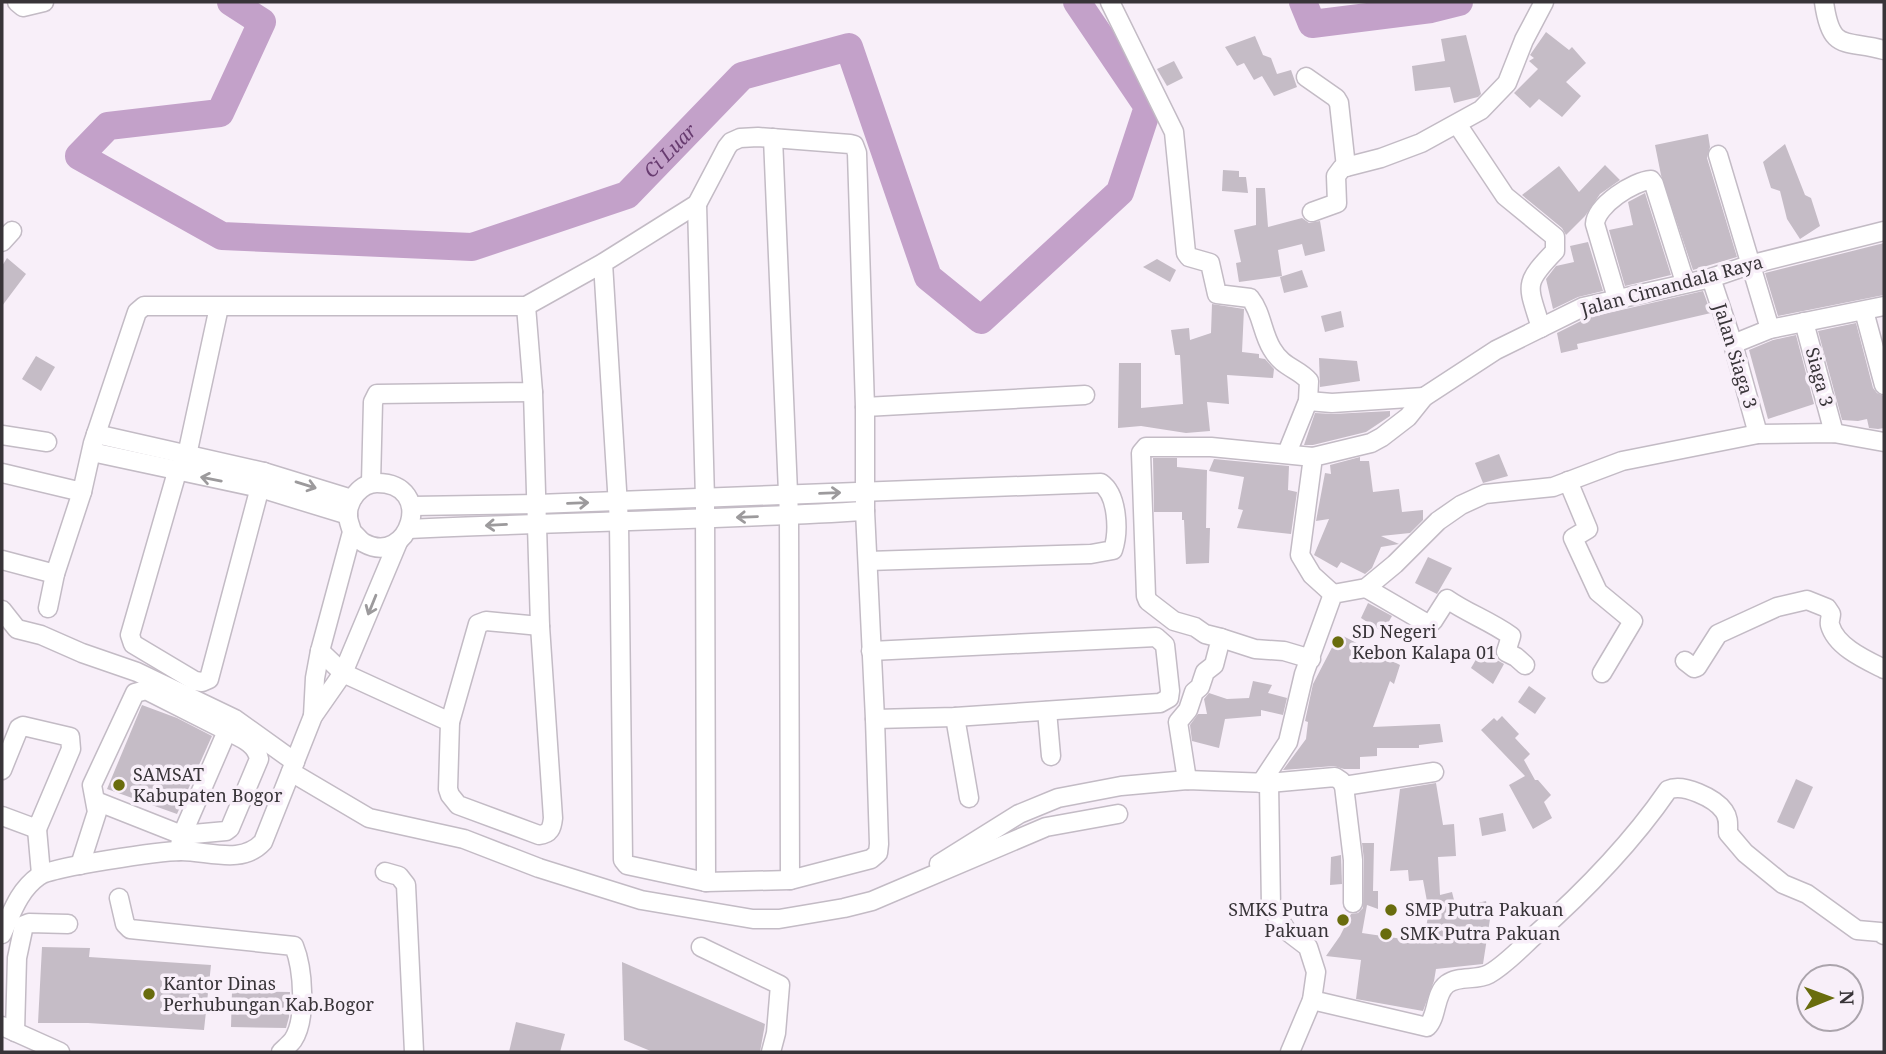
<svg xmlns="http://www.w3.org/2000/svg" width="1886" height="1054" font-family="'Noto Serif',serif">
	<rect width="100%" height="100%" fill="#f8eff9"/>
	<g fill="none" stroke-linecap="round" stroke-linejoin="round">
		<!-- river -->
		<g stroke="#c3a1c9" stroke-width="28">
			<path id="s1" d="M231,2L262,22L220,113L108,126L79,156L222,236L472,247L627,195L742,76L849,47L928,277L981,320L1120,192L1148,107L1077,2"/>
			<polyline points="1303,2 1312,24 1431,9 1459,2"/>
		</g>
	</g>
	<!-- building -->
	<g fill="#c5bcc6">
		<polygon points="1546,32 1569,50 1572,47 1586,63 1566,82 1581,96 1562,117 1539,99 1530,108 1514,93 1538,69 1529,61 1534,58 1530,55"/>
		<polygon points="1466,35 1481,94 1478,97 1454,103 1450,87 1415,91 1412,66 1445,61 1441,39"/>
		<polygon points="1255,36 1263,55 1271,58 1277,74 1291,70 1297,87 1274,96 1262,76 1254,80 1244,63 1237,66 1225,47"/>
		<polygon points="1174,61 1183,78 1167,86 1157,69"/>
		<polygon points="1708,134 1710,147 1707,158 1737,257 1693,270 1661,175 1655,145"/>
		<polygon points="1785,144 1805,195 1811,198 1820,226 1800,239 1787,219 1780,191 1771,188 1763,162"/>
		<polygon points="1605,165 1620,180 1600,194 1585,216 1566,235 1562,228 1522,195 1559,166 1579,192"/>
		<polygon points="1223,170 1239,171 1239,177 1246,177 1248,193 1222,191"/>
		<polygon points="1256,188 1265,188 1268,227 1302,218 1309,223 1320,221 1325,251 1305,256 1302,244 1278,250 1282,276 1239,282 1236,263 1241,262 1234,230 1256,225"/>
		<polygon points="1645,193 1671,275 1625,286 1609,230 1633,225 1628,202"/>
		<polygon points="1588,242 1603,291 1578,297 1553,309 1546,279 1556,266 1574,262 1570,246"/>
		<polygon points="1884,243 1884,295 1778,316 1765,273"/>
		<polygon points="7,258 26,274 2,306 2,266"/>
		<polygon points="1157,259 1176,270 1170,282 1143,267"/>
		<polygon points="1302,270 1308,287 1284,293 1280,277"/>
		<polygon points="1703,291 1711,313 1577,344 1578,349 1561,353 1557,333 1587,318"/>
		<polygon points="1212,304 1244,309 1242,352 1259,354 1259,358 1265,359 1274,369 1273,378 1227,375 1229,404 1207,402 1210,431 1186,433 1141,426 1118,428 1119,363 1141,363 1141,408 1183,404 1180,355 1175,355 1171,330 1189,328 1190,340 1211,333"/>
		<polygon points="1341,311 1344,327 1325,332 1321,316"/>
		<polygon points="1856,323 1873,388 1877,393 1884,396 1884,428 1878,429 1869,428 1867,419 1858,421 1842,420 1818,331"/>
		<polygon points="1796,335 1814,404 1768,419 1749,350 1773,340"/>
		<polygon points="36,356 55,367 41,391 22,379"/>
		<polygon points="1319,358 1357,361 1360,381 1320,387"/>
		<polygon points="1390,411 1390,416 1366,432 1313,445 1304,445 1315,413 1333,414"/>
		<polygon points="1499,454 1508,476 1483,483 1475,463"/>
		<polygon points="1360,457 1360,461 1369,461 1373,492 1399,489 1402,512 1423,510 1423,520 1410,533 1381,536 1399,544 1381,547 1372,568 1365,574 1341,562 1337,568 1314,555 1329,519 1316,521 1325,473 1331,474 1330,465"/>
		<polygon points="1153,458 1177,458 1177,467 1207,470 1206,528 1210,528 1209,563 1186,564 1184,520 1182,520 1182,512 1154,512"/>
		<polygon points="1214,459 1289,466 1288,490 1297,492 1291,534 1237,528 1243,510 1238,509 1244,477 1209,471"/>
		<polygon points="1428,557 1452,568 1437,594 1415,583"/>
		<polygon points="1368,603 1392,616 1383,632 1361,618"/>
		<polygon points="1339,634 1400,665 1394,684 1390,681 1373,727 1440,724 1443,742 1419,745 1419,748 1377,748 1377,756 1360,757 1360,769 1344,769 1334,766 1283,770 1306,739 1308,722 1305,721 1313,684"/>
		<polygon points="1481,651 1504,664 1493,684 1471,668"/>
		<polygon points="1253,681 1272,685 1268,693 1287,698 1283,715 1261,710 1261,716 1225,719 1219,748 1192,741 1190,725 1198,714 1207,714 1204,699 1209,693 1227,699 1249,698"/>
		<polygon points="1529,686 1546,698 1535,714 1518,702"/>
		<polygon points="142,705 177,718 212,736 177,814 107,789"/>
		<polygon points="1502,716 1519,734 1515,738 1530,754 1524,760 1535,780 1538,780 1551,795 1544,802 1552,818 1533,829 1509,785 1525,776 1481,730 1494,718 1497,721"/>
		<polygon points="1796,779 1813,787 1794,829 1777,822"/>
		<polygon points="1436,783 1443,825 1454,824 1456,856 1438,857 1440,895 1452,892 1456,908 1486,901 1490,919 1483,964 1436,969 1434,981 1423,1011 1356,999 1361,960 1326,956 1340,936 1351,914 1358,913 1363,908 1364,860 1362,843 1374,843 1373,891 1378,891 1378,909 1367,905 1362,933 1423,942 1429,912 1423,880 1409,881 1408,870 1390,871 1400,789"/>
		<polygon points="1503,813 1506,831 1482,836 1479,818"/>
		<polygon points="1341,855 1342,884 1330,885 1331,857"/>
		<polygon points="42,947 90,948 89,957 211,965 204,1030 88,1023 38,1023"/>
		<polygon points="622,962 765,1024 760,1052 653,1052 624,1040"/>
		<polygon points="232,991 290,992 289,1017 286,1028 231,1027"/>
		<polygon points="516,1022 565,1034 560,1052 509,1052"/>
	</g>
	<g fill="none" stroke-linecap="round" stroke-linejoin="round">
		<defs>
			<g id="minor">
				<polyline points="17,2 23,7 44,2"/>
				<path d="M1110,2L1174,132L1186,253L1189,257L1210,263L1217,294L1250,298C1262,313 1262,333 1272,349C1283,368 1298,368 1309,381L1308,401L1287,453"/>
				<path d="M1824,2C1831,53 1845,39 1884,50"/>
				<polyline points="1306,77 1336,98 1339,103 1346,167"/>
				<path d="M1457,124L1505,196L1555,237V251C1522,285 1528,285 1541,328"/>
				<polyline points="773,138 789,516 790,880"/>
				<polyline points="1718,155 1770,329"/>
				<polyline points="697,204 705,499 706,882"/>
				<polyline points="1312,212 1337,203 1336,176 1342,168 1381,158 1421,143 1481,110 1507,83 1524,40 1544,2"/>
				<polyline points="2,242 12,231"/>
				<polyline points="1711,278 1733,344 1758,434"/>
				<path d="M1617,298L1595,224C1596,205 1634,181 1651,180L1654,184L1685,282"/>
				<polyline points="219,307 187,455 177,472 130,635 133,644 195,681 202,682 209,679 264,472"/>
				<polyline points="1864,311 1884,385"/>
				<polyline points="1804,322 1834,433"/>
				<polyline points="1733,344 1770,329 1884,306"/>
				<polyline points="1308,401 1332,403 1424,397"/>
				<polyline points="865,407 1085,395"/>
				<polyline points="96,434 264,472 352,499"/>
				<polyline points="2,435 47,442"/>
				<polyline points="92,452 260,488 348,515"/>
				<polyline points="2,473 82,492 93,443 137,312 144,306 526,306 603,263 697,204 727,147 731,142 740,138 758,137 850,144 854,145 857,153 865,407 865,511 875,719 879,844 878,853 871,859 790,880 706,882 627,865 623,860 619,522 603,263"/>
				<polyline points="1568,481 1588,529 1573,538 1598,592 1633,621 1602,673"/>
				<polyline points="371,483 373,402 377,394 533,392 526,306"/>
				<path d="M412,506L537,504L1101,483C1118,495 1119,532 1113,550L1091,554L868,561"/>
				<path d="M409,529C561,522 713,520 865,511"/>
				<polyline points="2,560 55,574"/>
				<path d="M1366,588L1426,623L1433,621L1447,599C1467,613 1490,621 1511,636L1506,652L1516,657L1525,665"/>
				<polyline points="1333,594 1312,575 1300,555 1313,457 1371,443 1382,437 1408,417 1424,397 1496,350 1583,307 1711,278 1749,265 1884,231"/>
				<polyline points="48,608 55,574 82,492"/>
				<polyline points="2,610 17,629 41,635 82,653 137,672 235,719 295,762"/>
				<polyline points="1221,638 1255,649 1284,651 1311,659"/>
				<path d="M320,651L343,673L450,722L448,789L450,795L458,805L539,835C550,834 552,828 553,818L540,626L533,392"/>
				<polyline points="871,651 1156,637 1165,645 1170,691 1169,698 1160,703 955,717 875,719"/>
				<path d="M1685,661L1694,668L1697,667L1718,634L1777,607L1807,600L1827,608L1831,614C1831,617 1829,621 1830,625C1836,647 1866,660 1884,669"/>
				<polyline points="1047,711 1051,756"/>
				<path d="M313,716L315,678L320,651L352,532C351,527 348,521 348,516C347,500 361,483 377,483C437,483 409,568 364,543C360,541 356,535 352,532"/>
				<polyline points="955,717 969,798"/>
				<polyline points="450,722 478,624 486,621 540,626"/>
				<polyline points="2,770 19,728 23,726 70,737 71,749 37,829 2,816"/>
				<polyline points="291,772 369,818 464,839 539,868 641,900 753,919 779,919 844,908 872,901 1046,827 1118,814"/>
				<polyline points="1187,780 1178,722 1188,710 1194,692 1200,687 1205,672 1214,665 1221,638 1205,634 1195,627 1174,621 1148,601 1146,596 1141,453 1146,447 1211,447 1313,457"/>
				<polyline points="1261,783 1288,742 1304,674 1333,594 1366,588 1395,564 1438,521 1461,505 1485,494 1553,487 1622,461 1758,434 1834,433 1884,442"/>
				<polyline points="1269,783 1271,907 1287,931 1308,947 1316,972 1312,1000 1290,1052"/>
				<polyline points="1344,786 1434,772"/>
				<path d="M96,801L182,835L226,831L230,828L259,759C256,743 241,738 227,731"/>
				<polyline points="37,829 41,874"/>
				<polyline points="939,864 1019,814 1058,798 1121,786 1187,780 1269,783 1335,777 1341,781 1344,786 1353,860 1353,903"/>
				<polyline points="80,865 97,812 92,785 135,693 146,690 150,692 227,731 182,835 179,851"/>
				<polyline points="385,872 399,876 406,885 414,1052"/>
				<path d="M119,898L125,924L130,929L294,946C303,968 307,1019 293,1040C290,1044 285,1048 281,1052"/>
				<path d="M2,934C12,912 19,890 39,876C50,867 162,851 181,851C209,851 242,865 263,842L313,716L343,673L398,542"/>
				<polyline points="701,947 780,985 776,1033 771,1052"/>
				<path d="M1312,1000L1427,1027C1438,1016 1434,994 1447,984C1459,975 1476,981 1489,974C1505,965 1520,949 1534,936C1584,892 1630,845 1668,790C1683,783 1715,798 1724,811C1729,818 1728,824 1728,833L1745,853L1783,884L1807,894L1857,930L1880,932L1884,935"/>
				<polyline points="2,1026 60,1052"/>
				<polyline points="15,1032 17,958 24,925 29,923 68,924"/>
			</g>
		</defs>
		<!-- minor casing -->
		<use href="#minor" stroke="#c3bbc5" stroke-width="21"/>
		<!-- minor -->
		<use href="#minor" stroke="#fff" stroke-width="18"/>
	</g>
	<!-- one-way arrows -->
	<defs><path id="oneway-shaft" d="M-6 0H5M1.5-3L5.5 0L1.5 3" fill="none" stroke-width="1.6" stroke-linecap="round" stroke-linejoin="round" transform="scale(1.75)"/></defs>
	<g stroke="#9c9a9c">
		<use href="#oneway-shaft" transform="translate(211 479) rotate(-169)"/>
		<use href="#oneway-shaft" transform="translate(306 485) rotate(17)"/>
		<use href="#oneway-shaft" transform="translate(830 493) rotate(-2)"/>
		<use href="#oneway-shaft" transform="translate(578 503) rotate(-2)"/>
		<use href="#oneway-shaft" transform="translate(747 517) rotate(178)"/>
		<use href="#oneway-shaft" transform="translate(496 525) rotate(177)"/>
		<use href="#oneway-shaft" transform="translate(372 605) rotate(112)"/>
	</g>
	<!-- markers -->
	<g fill="#696c0d" stroke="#f8eff9" stroke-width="2.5">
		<circle cx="1338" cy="642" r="7"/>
		<circle cx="119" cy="785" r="7"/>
		<circle cx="1391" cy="910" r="7"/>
		<circle cx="1343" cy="920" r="7"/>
		<circle cx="1386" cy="934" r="7"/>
		<circle cx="149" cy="994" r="7"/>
	</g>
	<g text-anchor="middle" stroke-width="7" stroke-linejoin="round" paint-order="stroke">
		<!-- street labels -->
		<g font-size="18" fill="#383438" stroke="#f8eff9">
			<text transform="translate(1672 286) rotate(-15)" y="6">Jalan Cimandala Raya</text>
			<text transform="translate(1735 356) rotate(73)" y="6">Jalan Siaga 3</text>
			<text transform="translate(1819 377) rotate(75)" y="6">Siaga 3</text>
		</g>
		<!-- poi labels -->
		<g font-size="18" fill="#383438" stroke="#f8eff9" text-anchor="start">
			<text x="1352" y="638">SD Negeri<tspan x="1352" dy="21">Kebon Kalapa 01</tspan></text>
			<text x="133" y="781">SAMSAT<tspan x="133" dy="21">Kabupaten Bogor</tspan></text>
			<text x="1329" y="916" text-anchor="end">SMKS Putra<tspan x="1329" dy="21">Pakuan</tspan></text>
			<text x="1405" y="916">SMP Putra Pakuan</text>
			<text x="1400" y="940">SMK Putra Pakuan</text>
			<text x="163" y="990">Kantor Dinas<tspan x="163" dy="21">Perhubungan Kab.Bogor</tspan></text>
		</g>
		<!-- water labels -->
		<g font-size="19" font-style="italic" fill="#683c70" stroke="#f8eff9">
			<text dy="7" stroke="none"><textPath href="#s1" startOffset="931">Ci Luar</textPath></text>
		</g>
	</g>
	<!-- border -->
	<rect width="1886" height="1054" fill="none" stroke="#383438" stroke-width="7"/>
	<!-- north arrow -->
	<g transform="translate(1830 998) rotate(89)"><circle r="33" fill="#f8eff9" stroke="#aba4ac" stroke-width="2"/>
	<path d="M0-5L12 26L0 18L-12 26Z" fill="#696c0d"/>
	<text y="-10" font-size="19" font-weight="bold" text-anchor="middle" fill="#383438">N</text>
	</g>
</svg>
